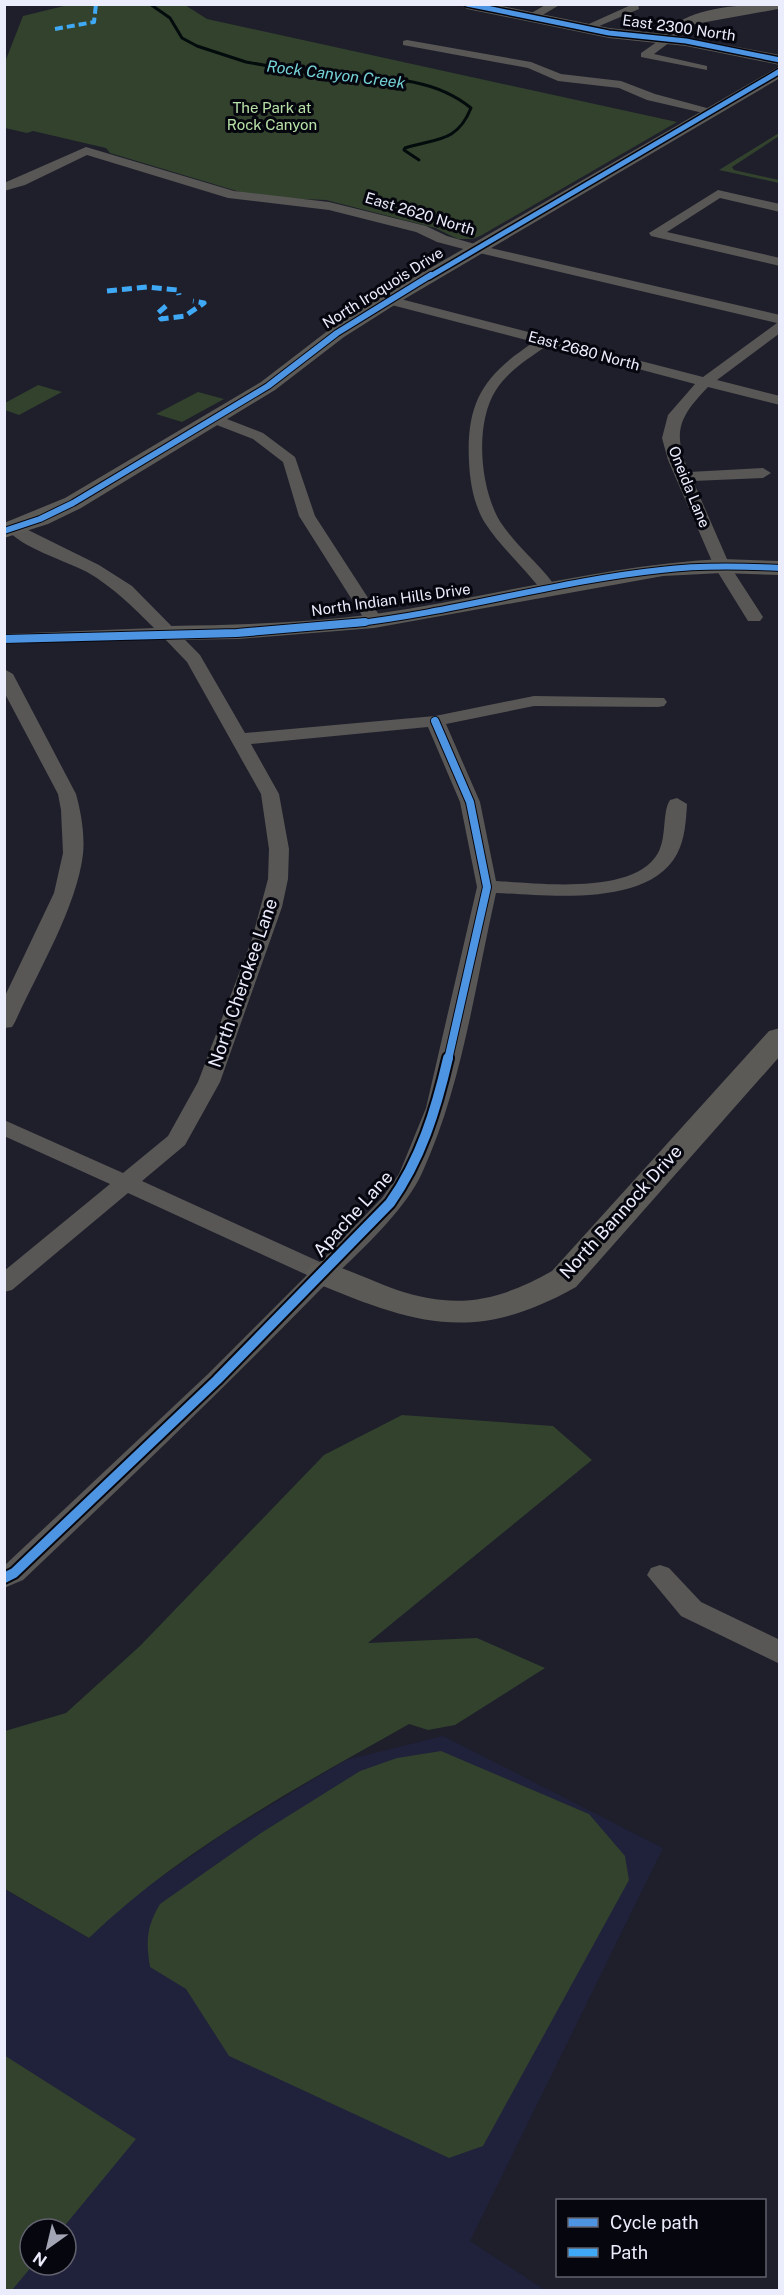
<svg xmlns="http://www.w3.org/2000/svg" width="784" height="2295" font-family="'Public Sans',sans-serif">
	<rect width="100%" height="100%" fill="#1e1f2b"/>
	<!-- built -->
	<path fill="#20213b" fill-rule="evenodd" d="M443,1736L663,1848L470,2241L545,2290H5L4,1889L89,1938L128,1900L226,1832L346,1760ZM30,2229H66V2265H30Z"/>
	<!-- green -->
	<g fill="#32422d">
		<polygon points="72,4 185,5 207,19 677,122 482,235 473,239 458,239 435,228 326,200 257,197 110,153 106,148 33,131 27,133 5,128 5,62 23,16"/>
		<polygon points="779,133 779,136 732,167 734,170 779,180 779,183 719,170"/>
		<polygon points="38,385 62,392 19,415 5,410 5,403"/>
		<polygon points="198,392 224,399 182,422 156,414"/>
		<path d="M402,1415L553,1426L592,1460L368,1643L477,1638L545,1668L455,1725L428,1730L409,1724C298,1787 181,1849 89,1938L5,1889V1731L66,1713L140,1646L324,1455Z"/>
		<path d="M441,1751L589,1814L625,1856L629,1880L483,2146L449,2158L229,2056L186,1989L150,1967C146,1942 146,1927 160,1904L261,1833L360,1771L397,1758Z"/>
		<polygon points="4,2055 136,2139 62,2229 30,2229 30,2265 33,2265 12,2290 4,2290"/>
	</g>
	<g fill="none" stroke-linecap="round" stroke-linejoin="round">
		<!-- stream -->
		<g stroke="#030b0d" stroke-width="3">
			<polyline points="150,4 170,18 182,38 197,46 246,62 315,74"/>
			<path d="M342,76C388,78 434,78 471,108C457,143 436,138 405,148L404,150L419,160"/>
		</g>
		<!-- street -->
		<g fill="#585755" fill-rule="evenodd">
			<polygon points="547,4 561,4 536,19 528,19 528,15"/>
			<polygon points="638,4 639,9 590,30 580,28 631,5"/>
			<polygon points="664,37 674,39 654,54 707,66 707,70 641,57 641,53"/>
			<polygon points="407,40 531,62 561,74 621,81 655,94 718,111 712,115 647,100 619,88 558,81 528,68 403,45 403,41"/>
			<path d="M86,147L234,191L329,202L426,226L447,236L478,245L780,315V333L717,380L780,396V405L708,387C679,417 672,432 689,472L763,468L771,473L763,478L693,481L730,566L763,617L760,621H748L714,566L668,460L662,438L668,415L695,384L548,345C529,358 508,371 496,390C474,424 480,490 501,523C518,548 542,566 558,590L556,594H544C526,569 502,549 485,523C474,505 470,483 469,462C466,401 484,375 534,342L384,303L382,300L389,296L703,377L777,323L471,251L437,242L416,232L329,210L228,198L87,155L25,185L4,191V183Z"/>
			<polygon points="718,190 780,204 780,212 720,198 667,232 780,258 780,266 651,236 649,233"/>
			<polygon points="214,414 263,433 295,457 315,516 383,621 380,625 368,625 299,516 283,462 253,439 209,422 206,419"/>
			<path d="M14,523L99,565L132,586L200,655L245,733L435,716L534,696L664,698L667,702L664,706L658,707L534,706L446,724L480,802L496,881C536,883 634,896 658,853C667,837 662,812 670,800L677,798L687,804C686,821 685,839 677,854C648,908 547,895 496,893C475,986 462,1086 422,1173C403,1215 348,1262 315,1295C220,1392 122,1486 23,1580L4,1588V1566L208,1374L307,1275L128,1193L12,1290L4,1292V1271L110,1184L4,1136V1120L123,1173L168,1136L198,1082L252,939L268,879L269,849L261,794L187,662L164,638L4,644V634L154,628C133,607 113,587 87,572C64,560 21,548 6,528ZM428,727L460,802L477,887L426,1108L399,1174L382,1198L320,1262L142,1181L185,1145L220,1082L282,907L288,879L289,849L279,794L251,744Z"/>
			<path d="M4,669L13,674L76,794C81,812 85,835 83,854C77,907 37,973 15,1022L12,1027L4,1028V998L54,893L63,853L61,810L58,794L4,692Z"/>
			<polygon points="660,1565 669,1568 701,1602 780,1640 780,1664 681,1616 647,1575 651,1568"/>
		</g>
		<!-- secondary -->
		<g fill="#5c5a56" fill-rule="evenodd">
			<path d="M460,4H492L609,28L664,34C687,6 745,4 780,4L778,9L695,24L679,36L780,55V65L686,46L609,38L467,9Z"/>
			<polygon points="780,66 780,78 396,304 344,337 275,390 81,508 48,524 4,538 4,523 65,498 261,382 330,329 382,296"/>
			<path d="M722,559L780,561V575L722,573L663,576L374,628L239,639L170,640L161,638L158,633L161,628L170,626C238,625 308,623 375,614C491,597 605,565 722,559Z"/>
			<path d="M780,1028V1056L576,1287C473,1345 414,1324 311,1281L306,1273L311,1265L323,1262C348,1269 372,1281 397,1290C457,1310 499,1301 552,1271L769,1031Z"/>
		</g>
		<!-- quiet-far1 -->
		<polyline stroke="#3fa9f5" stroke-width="4" stroke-dasharray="8 4" stroke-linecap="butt" points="55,29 94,22 96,4"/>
		<!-- quiet -->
		<g stroke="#3fa9f5" stroke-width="5" stroke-dasharray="10 5" stroke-linecap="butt">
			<polyline points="107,291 147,287 178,290 179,295"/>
			<polyline points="166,306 158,313 161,319 185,316 204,303 193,301"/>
		</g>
		<defs>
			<g id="cycleway-far3">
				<polyline points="467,4 609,33 686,41 780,60"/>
				<polyline points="429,277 780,71"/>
			</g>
			<g id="cycleway-far2">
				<polyline points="4,531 40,519 73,503 268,386 337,333 431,275"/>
				<path d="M351,624C456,612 557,581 661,570C701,565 740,566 780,568"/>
			</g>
			<g id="cycleway-far1">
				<polyline points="4,639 237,633 365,622"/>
				<polyline points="435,721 470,802 487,887 448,1060"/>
			</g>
			<path id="cycleway" d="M4,1578L14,1573L217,1380L390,1203C421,1159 436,1110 448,1058"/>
		</defs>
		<!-- cycleway-far3 casing -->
		<use href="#cycleway-far3" stroke="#06060f" stroke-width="8"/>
		<!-- cycleway-far2 casing -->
		<use href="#cycleway-far2" stroke="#06060f" stroke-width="8"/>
		<!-- cycleway-far1 casing -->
		<use href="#cycleway-far1" stroke="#06060f" stroke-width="10"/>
		<!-- cycleway casing -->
		<use href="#cycleway" stroke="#06060f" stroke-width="14"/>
		<!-- cycleway-far3 -->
		<use href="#cycleway-far3" stroke="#4d94e3" stroke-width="5"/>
		<!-- cycleway-far2 -->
		<use href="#cycleway-far2" stroke="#4d94e3" stroke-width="6"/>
		<!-- cycleway-far1 -->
		<use href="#cycleway-far1" stroke="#4d94e3" stroke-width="8"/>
		<!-- cycleway -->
		<use href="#cycleway" stroke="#4d94e3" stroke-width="10"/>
	</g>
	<g text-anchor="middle" stroke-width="6" stroke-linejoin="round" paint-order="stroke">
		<!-- far-street labels -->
		<g font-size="15" fill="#ebedfd" stroke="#06060f">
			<text transform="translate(679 28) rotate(8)" y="5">East 2300 North</text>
			<text transform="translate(420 214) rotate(17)" y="5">East 2620 North</text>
			<text transform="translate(383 288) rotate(-32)" y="5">North Iroquois Drive</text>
			<text transform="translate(584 351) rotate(15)" y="5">East 2680 North</text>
			<text transform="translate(689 487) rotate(68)" y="5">Oneida Lane</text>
			<text transform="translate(391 600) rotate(-8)" y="5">North Indian Hills Drive</text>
		</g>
		<!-- far-park labels -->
		<g font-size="15" fill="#b7e1a6" stroke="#06060f">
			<text x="272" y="113">The Park at<tspan x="272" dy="17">Rock Canyon</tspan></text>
		</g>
		<!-- far-water labels -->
		<g font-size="16" font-style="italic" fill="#74d2d6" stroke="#06060f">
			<text transform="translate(336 74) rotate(7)" y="6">Rock Canyon Creek</text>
		</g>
		<!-- street labels -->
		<g font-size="18" fill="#ebedfd" stroke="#06060f">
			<text transform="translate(243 983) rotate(-71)" y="6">North Cherokee Lane</text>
			<text transform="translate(621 1212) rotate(-48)" y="6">North Bannock Drive</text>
			<text transform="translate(353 1214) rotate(-48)" y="6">Apache Lane</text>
		</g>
	</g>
	<!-- border -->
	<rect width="784" height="2295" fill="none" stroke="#ebedfd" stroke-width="12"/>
	<!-- legend -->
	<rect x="556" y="2199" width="210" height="78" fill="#06060f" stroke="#62626e" stroke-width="1.5"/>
	<rect x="568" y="2218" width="30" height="9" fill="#4d94e3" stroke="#62626e" stroke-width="1.5"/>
	<text x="610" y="2229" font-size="18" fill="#ebedfd">Cycle path</text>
	<rect x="568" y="2248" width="30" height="9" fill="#3fa9f5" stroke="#62626e" stroke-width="1.5"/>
	<text x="610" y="2259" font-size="18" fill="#ebedfd">Path</text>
	<!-- north arrow -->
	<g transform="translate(48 2247) rotate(214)"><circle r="28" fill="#06060f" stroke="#62626e" stroke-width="1.5"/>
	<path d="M0-4.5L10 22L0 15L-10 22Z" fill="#a3a5b4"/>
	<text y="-9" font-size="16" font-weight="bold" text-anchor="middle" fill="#ebedfd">N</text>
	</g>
</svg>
